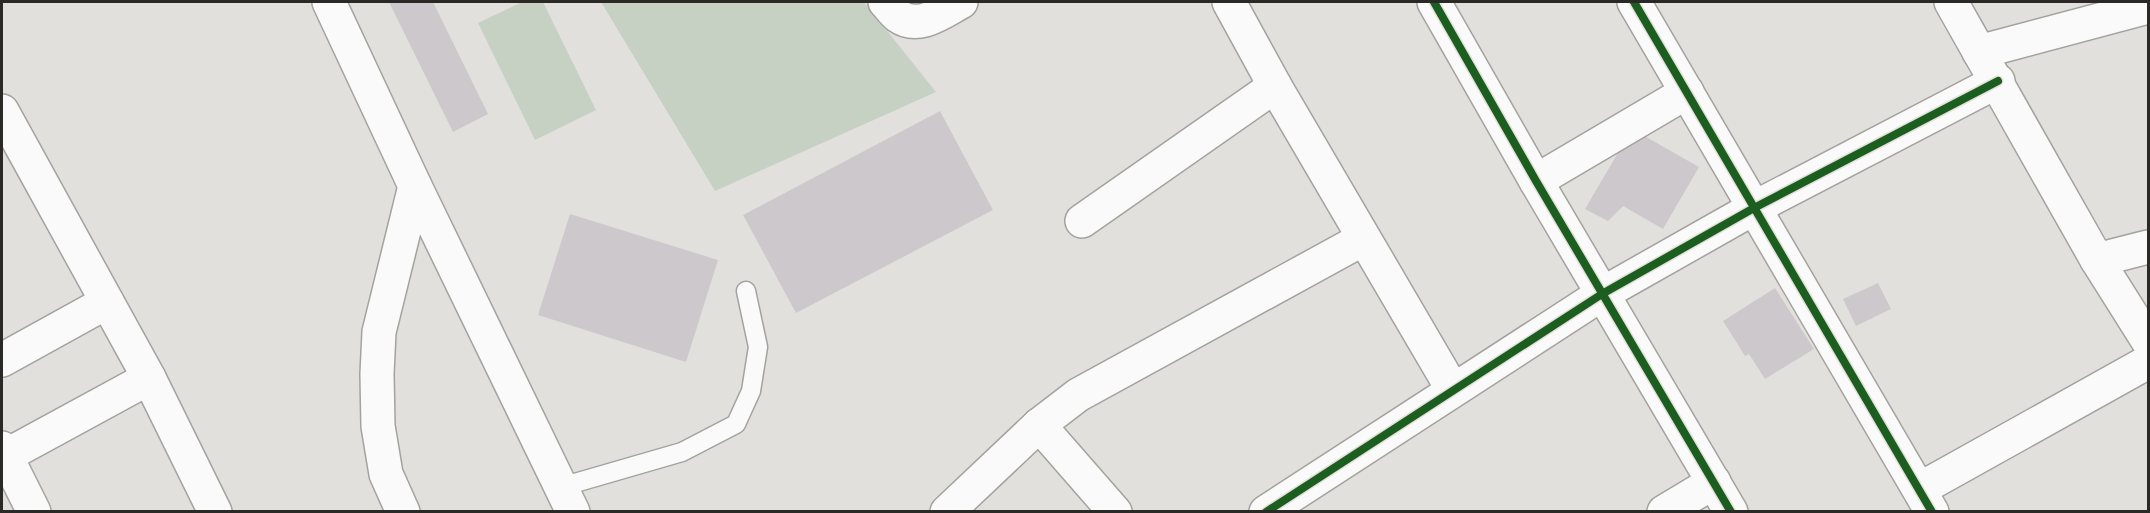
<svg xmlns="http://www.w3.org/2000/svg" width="2150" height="513" font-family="Cabin,sans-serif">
	<rect width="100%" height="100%" fill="#e2e0dd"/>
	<!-- green -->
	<g fill="#c6d1c4">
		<polygon points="522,2 543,2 596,110 535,140 478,23"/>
		<polygon points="601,2 864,2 936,92 715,191"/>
	</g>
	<!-- building -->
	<g fill="#cdc8cc">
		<polygon points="389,2 433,2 488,114 453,132"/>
		<polygon points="940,111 993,210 796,313 743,215"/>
		<polygon points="1632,129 1699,167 1663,229 1623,206 1608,221 1585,209"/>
		<polygon points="570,214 718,260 686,362 538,315"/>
		<polygon points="1878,283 1891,309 1856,326 1843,299"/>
		<polygon points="1775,288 1814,349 1765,379 1749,354 1745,356 1723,321"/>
	</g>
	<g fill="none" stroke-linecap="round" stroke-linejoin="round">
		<defs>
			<polyline id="lane" points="561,487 682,452 736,424 751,391 758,347 746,291"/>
			<g id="street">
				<polyline points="329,2 415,186 573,512"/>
				<path d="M885,2C889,6 893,12 898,16C919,31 944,11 961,2"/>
				<polyline points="1229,2 1275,86 1453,390"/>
				<polyline points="1434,2 1536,181 1731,512"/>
				<polyline points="1634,2 1932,512"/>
				<polyline points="1979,52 2148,7"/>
				<polyline points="2,111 149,378 215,512"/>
				<polyline points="1536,181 1687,92"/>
				<polyline points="1082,221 1275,86"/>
				<polyline points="2097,260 2148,247"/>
				<polyline points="2,360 107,302"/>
				<polyline points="1039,425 1115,512"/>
				<polyline points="2,448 34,512"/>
				<polyline points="2,458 149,378"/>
				<polyline points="1920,489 2148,362"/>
				<polyline points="403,512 386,474 378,426 377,374 379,332 415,186"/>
				<polyline points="947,512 1039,425 1078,395 1363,239"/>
				<polyline points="1266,512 1602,294 1754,208 1998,81"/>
				<polyline points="1664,512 1714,482"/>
			</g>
			<polyline id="secondary" points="1951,2 2097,260 2148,341"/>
		</defs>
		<!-- lane casing -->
		<use href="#lane" stroke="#a3a29f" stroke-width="21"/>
		<!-- street casing -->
		<use href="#street" stroke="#a3a29f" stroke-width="36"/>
		<!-- secondary casing -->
		<use href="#secondary" stroke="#a3a29f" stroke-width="36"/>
		<!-- lane -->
		<use href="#lane" stroke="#fbfafa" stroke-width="18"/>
		<!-- street -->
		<use href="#street" stroke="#fbfafa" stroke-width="33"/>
		<!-- secondary -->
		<use href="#secondary" stroke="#fbfafa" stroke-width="33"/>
		<defs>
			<g id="cycleway">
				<polyline points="1434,2 1536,181 1731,512"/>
				<polyline points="1634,2 1932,512"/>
				<polyline points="1266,512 1602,294 1754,208 1998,81"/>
			</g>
		</defs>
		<!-- cycleway casing -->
		<use href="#cycleway" stroke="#e5e1da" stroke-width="11"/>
		<!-- cycleway -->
		<use href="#cycleway" stroke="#1b5e20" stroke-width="8"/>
	</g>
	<!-- border -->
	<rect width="2150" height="513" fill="none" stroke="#2a2926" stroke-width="6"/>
</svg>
